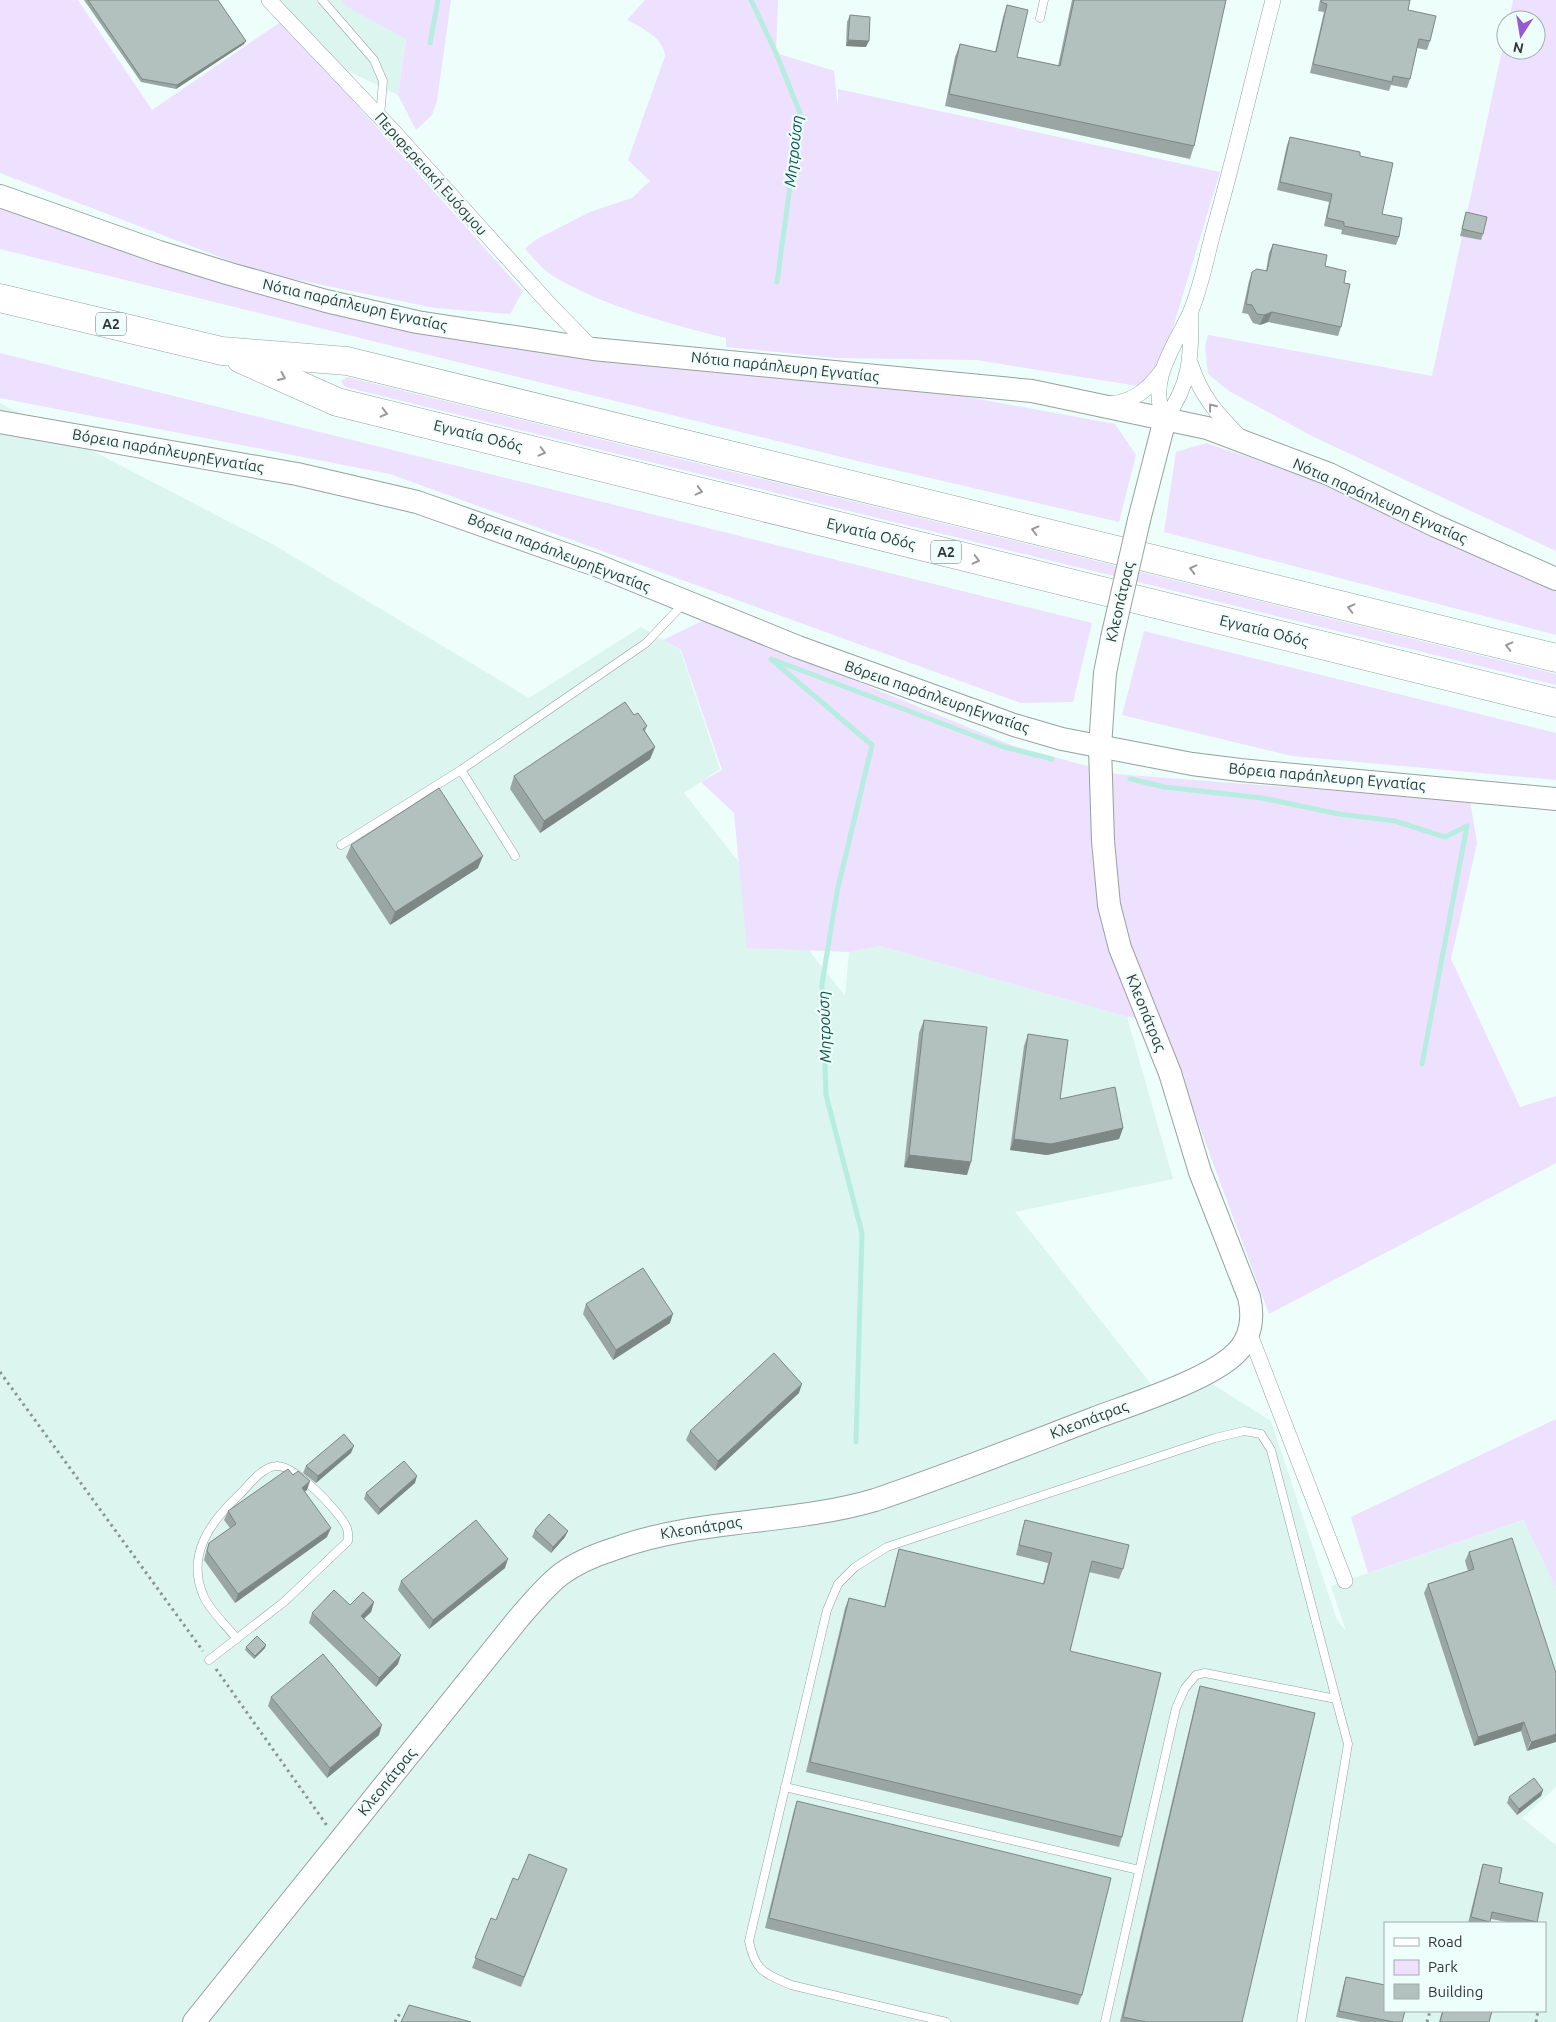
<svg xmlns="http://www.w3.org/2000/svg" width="1556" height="2022" font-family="Ubuntu,sans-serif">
	<rect width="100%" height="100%" fill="#eefefa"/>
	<!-- built -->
	<g fill="#dcf5ee" fill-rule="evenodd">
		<polygon points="277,0 411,0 398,95 342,68"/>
		<path d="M0,403L274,545L529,698L641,627L680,650L720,769L684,793L845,996L849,952L880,946L1127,1017L1173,1179L1015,1212L1166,1403L1212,1384L1271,1421L1337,1620L1346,1631L1331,1586L1523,1520L1556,1588V1787L1522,1818L1556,1845V2022H0ZM1385,1923H1545V2011H1385Z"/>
	</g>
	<!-- green -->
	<g fill="#ede1ff">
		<polygon points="0,0 78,0 152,110 282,21 523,291 510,314 435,308 259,272 0,173"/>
		<polygon points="342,0 451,0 437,101 432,115 416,130 398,95 406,39 346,6"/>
		<path d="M645,0H778L776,53L834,71L838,108V89L1220,172L1162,364L1144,387L976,360L836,358L726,347V338C673,325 596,304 550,274C541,268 533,257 525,249L535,240L590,212L632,198L650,181L628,160L665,56C663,37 642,28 627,20Z"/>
		<polygon points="1513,0 1556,0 1556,551 1312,436 1229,391 1208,374 1205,346 1208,335 1432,376 1506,32 1506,50 1536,50 1536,20 1509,20"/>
		<polygon points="0,189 378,323 913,387 1115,424 1136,455 1119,522 874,465 0,249"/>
		<polygon points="0,353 1092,623 1073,702 1021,703 390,474 0,398"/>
		<polygon points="347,377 1556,674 1556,685 345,387 341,381"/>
		<polygon points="1206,443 1343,488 1556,583 1556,635 1164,532 1176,452"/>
		<polygon points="706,619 1011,745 1116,774 1470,801 1477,843 1451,959 1520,1107 1556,1096 1556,1163 1269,1314 1160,1020 1127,1017 880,946 849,952 747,948 734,813 701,782 722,770 681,650 663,640"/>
		<polygon points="1144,631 1556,733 1556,780 1292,756 1122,715"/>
		<polygon points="1556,1419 1556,1588 1523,1520 1368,1573 1351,1517"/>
	</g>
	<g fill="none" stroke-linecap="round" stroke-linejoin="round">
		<!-- stream -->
		<g stroke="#b7eddf" stroke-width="5">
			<polyline points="751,0 776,53 800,113 777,282"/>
			<polyline points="430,43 438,0"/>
			<polyline points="771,659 872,745 837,892 822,984 826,1095 862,1233 856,1442"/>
			<polyline points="774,660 1004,747 1052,759"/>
			<polyline points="1130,779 1165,787 1262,798 1339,814 1395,821 1445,837 1467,826"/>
			<polyline points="1422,1064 1467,826"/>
		</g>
		<defs>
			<g id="lane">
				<polyline points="322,0 374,60 383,81 380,117"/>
				<polyline points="1040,18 1044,0"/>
				<polyline points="461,770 515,856"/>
				<polyline points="341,845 461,770 646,643 684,603"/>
				<path d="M209,1660L284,1602L348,1541C348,1536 349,1531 346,1526C338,1510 294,1464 276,1466C262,1467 249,1485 240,1494C211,1521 185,1555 204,1597C211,1612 227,1626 237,1639"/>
				<polyline points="785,1787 1139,1870"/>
				<path d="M946,2022L791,1985C764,1973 755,1971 749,1941L827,1610L838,1584L855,1567L887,1547L1215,1438L1244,1431L1261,1434L1271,1450L1336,1699L1205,1673L1196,1675L1185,1688L1176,1708L1105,2022"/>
				<polyline points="1301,2022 1348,1744 1336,1699"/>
			</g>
			<g id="street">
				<polyline points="269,0 395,133 550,305 593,349"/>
				<path d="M1191,311C1191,355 1192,382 1165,419C1146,382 1175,346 1190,313C1201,288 1206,259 1213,233C1235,156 1253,77 1273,0"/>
				<path d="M1191,365C1201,396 1218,415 1240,437"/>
				<path d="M1109,404C1132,402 1147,391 1161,372"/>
				<polyline points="1249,1332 1345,1581"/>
			</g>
			<g id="secondary">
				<polyline points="0,196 159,252 230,274 326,301 417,322 593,349 1032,391 1207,428 1329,474 1436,526 1556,579"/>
				<polyline points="0,422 297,474 417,502 596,565 798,647 1014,725 1062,739 1192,764 1240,770 1556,799"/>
				<polyline points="1139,520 1165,419"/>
				<path d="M194,2022L518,1619C531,1604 544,1588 560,1575C576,1563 595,1555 614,1549C698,1518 790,1525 875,1500C949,1475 1022,1446 1095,1418C1132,1404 1209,1380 1236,1353C1251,1339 1254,1317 1249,1297L1200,1172L1170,1073L1120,948L1109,905L1103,841L1100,747L1105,673L1112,638"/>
			</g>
			<g id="highway">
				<polyline points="0,298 222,351 347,361 1556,658"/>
				<polyline points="241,359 337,402 1556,703"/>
			</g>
		</defs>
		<!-- lane casing -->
		<use href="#lane" stroke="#94a29e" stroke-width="9"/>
		<!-- street casing -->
		<use href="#street" stroke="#94a29e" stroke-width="16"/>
		<!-- secondary casing -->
		<use href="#secondary" stroke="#94a29e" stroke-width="24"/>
		<!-- highway casing -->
		<use href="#highway" stroke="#94a29e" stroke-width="29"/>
		<!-- path -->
		<g stroke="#8a9491" stroke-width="3" stroke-dasharray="2.5 4" stroke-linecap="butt">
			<polyline points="0,1372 203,1651"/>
			<polyline points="216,1669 328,1827"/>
			<polyline points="395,2022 400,2013"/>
			<polyline points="1427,2022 1430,2011"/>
			<polyline points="1536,2022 1538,2011"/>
		</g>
		<!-- lane -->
		<use href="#lane" stroke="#fff" stroke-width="8"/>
		<!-- street -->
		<use href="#street" stroke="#fff" stroke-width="15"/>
		<!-- secondary -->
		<use href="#secondary" stroke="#fff" stroke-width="22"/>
		<!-- highway -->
		<use href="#highway" stroke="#fff" stroke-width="28"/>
		<defs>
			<polyline id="secondary-bridge" points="1112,638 1139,520"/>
		</defs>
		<!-- secondary-bridge casing -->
		<use href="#secondary-bridge" stroke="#94a29e" stroke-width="24" stroke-linecap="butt"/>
		<!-- secondary-bridge -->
		<use href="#secondary-bridge" stroke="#fff" stroke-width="22"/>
	</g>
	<!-- wall -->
	<g fill="#99a6a3">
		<polygon points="84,0 218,0 244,44 176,89 141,82"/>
		<polygon points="1072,0 1226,0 1194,146 1190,159 945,106 955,57 960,44 995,52 1003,17 1007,5 1017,57 1058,66"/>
		<polygon points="1320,0 1410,0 1408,10 1430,41 1427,50 1417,48 1410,79 1407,88 1391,85 1389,91 1310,73 1324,12 1318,11"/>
		<polygon points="850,15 866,47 846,46 847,22"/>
		<polygon points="1290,137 1360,156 1382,214 1399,237 1396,245 1341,234 1342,230 1324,226 1329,202 1277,190 1287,145"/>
		<polygon points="1466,212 1483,234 1481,240 1460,236"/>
		<polygon points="1273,244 1325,266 1344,283 1341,327 1338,336 1268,322 1260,325 1253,323 1248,314 1242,313 1249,281 1252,272 1266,271 1269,253"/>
		<polygon points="634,715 647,726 645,731 655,747 650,759 540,833 510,789 514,776"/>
		<polygon points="351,845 478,868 390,925 346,857"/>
		<polygon points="924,1020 967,1175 904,1167 919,1033"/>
		<polygon points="1028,1034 1060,1099 1123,1128 1119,1139 1047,1155 1010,1150 1024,1046"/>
		<polygon points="586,1304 670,1323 613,1360 583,1314"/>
		<polygon points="799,1393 715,1471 686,1440 690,1431"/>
		<polygon points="351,1453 316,1483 303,1473 306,1466"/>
		<polygon points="293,1475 307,1490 304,1492 327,1537 235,1603 204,1560 206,1552 209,1543 230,1528 224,1520 228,1511"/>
		<polygon points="415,1483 378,1515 364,1499 366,1493"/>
		<polygon points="1025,1520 1123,1569 1119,1579 1089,1572 1070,1651 1122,1837 1119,1847 806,1772 845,1608 849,1598 884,1607 896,1559 899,1549 1043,1584 1048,1563 1016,1555 1022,1530"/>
		<polygon points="535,1530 565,1537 551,1553 532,1537"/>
		<polygon points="1469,1552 1556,1673 1527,1751 1521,1731 1474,1746 1424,1593 1428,1584 1468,1571 1465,1561"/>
		<polygon points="505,1568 429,1629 398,1590 401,1581"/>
		<polygon points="374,1602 371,1612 364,1619 398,1664 376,1687 309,1623 312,1613 350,1605"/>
		<polygon points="246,1647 265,1648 254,1659 245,1650"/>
		<polygon points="1200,1686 1242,2022 1120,2022 1197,1696"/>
		<polygon points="271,1697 379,1735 327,1778 268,1706"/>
		<polygon points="1543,1790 1541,1796 1517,1815 1507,1803 1509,1797"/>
		<polygon points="797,1801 1082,1995 1078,2005 765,1928 794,1810"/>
		<polygon points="1483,1864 1499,1883 1543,1893 1537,1923 1512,1923 1491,1919 1489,1923 1468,1923 1481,1870"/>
		<polygon points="567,1869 521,1987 472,1968 491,1918 496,1920 518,1880"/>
		<polygon points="1346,1977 1402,2022 1361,2022 1336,2017 1344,1983"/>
		<polygon points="1442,2011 1492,2011 1489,2022 1439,2022"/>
	</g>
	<!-- shaded-wall -->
	<g fill="#7d8784">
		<polygon points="848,40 869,41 866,47 846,46"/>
		<polygon points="246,41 244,44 176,89 177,85"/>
		<polygon points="1272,312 1268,322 1260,325 1264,315"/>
		<polygon points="655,747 650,759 540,833 544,821"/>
		<polygon points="483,856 478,868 390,925 395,912"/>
		<polygon points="1123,1128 1119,1139 1047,1155 1010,1150 1014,1139"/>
		<polygon points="909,1155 971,1162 967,1175 904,1167"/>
		<polygon points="673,1314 670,1323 613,1360 616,1350"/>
		<polygon points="802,1384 799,1393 715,1471 718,1461"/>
		<polygon points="354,1446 351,1453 316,1483 318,1476"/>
		<polygon points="417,1476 415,1483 378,1515 380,1509"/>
		<polygon points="310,1481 307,1490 298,1497 302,1488"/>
		<polygon points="331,1528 327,1537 235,1603 238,1594"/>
		<polygon points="568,1531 565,1537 551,1553 553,1547"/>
		<polygon points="508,1559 505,1568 429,1629 433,1620"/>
		<polygon points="374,1602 371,1612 357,1625 361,1616"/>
		<polygon points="266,1645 265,1648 254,1659 255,1656"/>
		<polygon points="401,1655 398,1664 376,1687 379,1678"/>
		<polygon points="1524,1722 1521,1731 1474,1746 1478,1737"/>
		<polygon points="382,1725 379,1735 327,1778 330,1768"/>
		<polygon points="1556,1734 1556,1742 1527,1751 1531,1742"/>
		<polygon points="1543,1790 1541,1796 1517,1815 1519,1809"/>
	</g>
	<!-- building -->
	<g fill="#b2c1bd" stroke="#7d8784">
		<polygon points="88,0 218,0 246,41 177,85 142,79"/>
		<polygon points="1074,0 1226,0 1194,146 949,94 960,44 996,52 1007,5 1028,10 1017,57 1060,66"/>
		<polygon points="1322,0 1410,0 1408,10 1436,16 1430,41 1419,39 1410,79 1393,76 1392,82 1313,64 1327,4 1321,2"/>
		<polygon points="850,15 870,17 869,41 848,40"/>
		<polygon points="1290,137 1360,152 1360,156 1393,163 1382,214 1402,218 1399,237 1344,226 1344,222 1327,218 1332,194 1280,182"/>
		<polygon points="1466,212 1487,217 1483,234 1462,229"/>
		<polygon points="1273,244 1327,255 1325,266 1346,271 1344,283 1350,284 1341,327 1272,312 1264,315 1257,314 1252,305 1246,304 1252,272 1257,269 1267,271"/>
		<polygon points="625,702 634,715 638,713 647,726 643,729 655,747 544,821 514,776"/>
		<polygon points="439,788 483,856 395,912 351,845"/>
		<polygon points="924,1020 987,1027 971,1162 909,1155"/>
		<polygon points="1028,1034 1068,1040 1060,1099 1115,1087 1123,1128 1051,1144 1014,1139"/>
		<polygon points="643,1268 673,1314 616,1350 586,1304"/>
		<polygon points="774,1353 802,1384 718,1461 690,1431"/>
		<polygon points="344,1434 354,1446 318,1476 306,1466"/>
		<polygon points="404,1461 417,1476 380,1509 366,1493"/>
		<polygon points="288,1469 293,1475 298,1471 310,1481 302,1488 331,1528 238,1594 207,1551 209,1543 236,1524 228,1511"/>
		<polygon points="549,1514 568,1531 553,1547 535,1530"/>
		<polygon points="476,1520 508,1559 433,1620 401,1581"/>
		<polygon points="1025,1520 1129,1545 1123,1569 1092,1561 1070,1651 1161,1673 1122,1837 810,1762 849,1598 885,1607 899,1549 1044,1584 1052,1553 1019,1545"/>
		<polygon points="1512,1538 1556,1673 1556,1734 1531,1742 1524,1722 1478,1737 1428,1584 1474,1569 1469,1552"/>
		<polygon points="334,1590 350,1605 363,1592 374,1602 361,1616 401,1655 379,1678 312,1613"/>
		<polygon points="257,1636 266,1645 255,1656 246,1647"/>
		<polygon points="323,1654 382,1725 330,1768 271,1697"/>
		<polygon points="1200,1686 1315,1713 1242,2022 1146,2022 1123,2017"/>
		<polygon points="1534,1778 1543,1790 1519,1809 1509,1797"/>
		<polygon points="797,1801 1111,1878 1082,1995 769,1918"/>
		<polygon points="529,1854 567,1869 524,1977 475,1958 491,1918 496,1920 513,1878 518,1880"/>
		<polygon points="1483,1864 1502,1868 1499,1883 1543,1893 1537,1922 1492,1912 1490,1922 1471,1917"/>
		<polygon points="1346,1977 1385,1985 1385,2011 1405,2011 1402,2022 1394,2022 1339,2011"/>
		<polygon points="409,2005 471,2022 401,2022"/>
		<polygon points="1443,2011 1492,2011 1489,2022 1440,2022"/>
	</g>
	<!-- one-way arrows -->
	<defs><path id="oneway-chevron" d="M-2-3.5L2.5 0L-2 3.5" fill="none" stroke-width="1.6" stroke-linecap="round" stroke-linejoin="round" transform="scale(1.25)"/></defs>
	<g stroke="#989a9a">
		<use href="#oneway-chevron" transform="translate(282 377) rotate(24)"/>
		<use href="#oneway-chevron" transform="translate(1212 407) rotate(-128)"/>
		<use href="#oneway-chevron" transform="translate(384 413) rotate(14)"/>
		<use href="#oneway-chevron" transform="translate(542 452) rotate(14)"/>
		<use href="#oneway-chevron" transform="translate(699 491) rotate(14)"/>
		<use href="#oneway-chevron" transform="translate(1035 530) rotate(-166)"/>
		<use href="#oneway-chevron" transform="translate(976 560) rotate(14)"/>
		<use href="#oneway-chevron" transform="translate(1193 569) rotate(-166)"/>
		<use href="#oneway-chevron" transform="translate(1351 608) rotate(-166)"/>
		<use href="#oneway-chevron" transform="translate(1509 646) rotate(-166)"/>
	</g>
	<g text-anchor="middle" stroke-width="4.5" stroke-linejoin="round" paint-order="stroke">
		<!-- shield labels -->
		<g fill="#eefefa" stroke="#69726f" stroke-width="1">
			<rect x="96" y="312.5" width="30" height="23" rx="4"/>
			<rect x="931" y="540.5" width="30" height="23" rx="4"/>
		</g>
		<g font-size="14" font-weight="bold" fill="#303634">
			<text x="111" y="329">Α2</text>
			<text x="946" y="557">Α2</text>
		</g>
		<!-- street labels -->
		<g font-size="15" fill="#303634" stroke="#eefefa">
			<text transform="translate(431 174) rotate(48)" y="5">Περιφερειακή Ευόσμου</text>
			<text transform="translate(355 305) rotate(13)" y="5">Νότια παράπλευρη Εγνατίας</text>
			<text transform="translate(785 367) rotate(6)" y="5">Νότια παράπλευρη Εγνατίας</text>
			<text transform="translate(478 436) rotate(14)" y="5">Εγνατία Οδός</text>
			<text transform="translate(168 451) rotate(10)" y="5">Βόρεια παράπλευρηΕγνατίας</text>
			<text transform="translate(1380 501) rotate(24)" y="5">Νότια παράπλευρη Εγνατίας</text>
			<text transform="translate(871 534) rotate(14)" y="5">Εγνατία Οδός</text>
			<text transform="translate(559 553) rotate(21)" y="5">Βόρεια παράπλευρηΕγνατίας</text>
			<text transform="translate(1120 602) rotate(-77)" y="5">Κλεοπάτρας</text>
			<text transform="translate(1264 631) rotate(14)" y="5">Εγνατία Οδός</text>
			<text transform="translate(937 697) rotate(19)" y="5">Βόρεια παράπλευρηΕγνατίας</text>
			<text transform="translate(1327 777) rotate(5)" y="5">Βόρεια παράπλευρη Εγνατίας</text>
			<text transform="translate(1146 1013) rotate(68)" y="5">Κλεοπάτρας</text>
			<text transform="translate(1089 1420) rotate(-21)" y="5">Κλεοπάτρας</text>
			<text transform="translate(701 1528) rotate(-9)" y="5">Κλεοπάτρας</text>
			<text transform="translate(387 1782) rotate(-51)" y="5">Κλεοπάτρας</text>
		</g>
		<!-- water labels -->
		<g font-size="16" font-style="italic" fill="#0a5448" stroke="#eefefa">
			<text transform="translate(793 151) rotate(-84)" y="6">Μητρούση</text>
			<text transform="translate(824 1027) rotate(-92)" y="6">Μητρούση</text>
		</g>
	</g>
	<!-- legend -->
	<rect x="1384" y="1922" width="162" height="90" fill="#eefefa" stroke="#a2aeab"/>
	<rect x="1394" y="1938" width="25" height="8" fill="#ffffff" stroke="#a2aeab"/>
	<text x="1428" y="1947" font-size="15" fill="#303634">Road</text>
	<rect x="1394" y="1960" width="25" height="15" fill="#ede1ff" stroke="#a2aeab"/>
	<text x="1428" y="1972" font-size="15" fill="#303634">Park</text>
	<rect x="1394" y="1984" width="25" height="15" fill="#b2c1bd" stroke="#a2aeab"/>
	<text x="1428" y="1997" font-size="15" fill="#303634">Building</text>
	<!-- north arrow -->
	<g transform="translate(1521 35) rotate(192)"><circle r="24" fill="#eefefa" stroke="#a2aeab"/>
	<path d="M0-4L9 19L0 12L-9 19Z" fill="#965bd2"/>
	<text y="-8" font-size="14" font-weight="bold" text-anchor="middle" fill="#303634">N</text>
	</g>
</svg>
